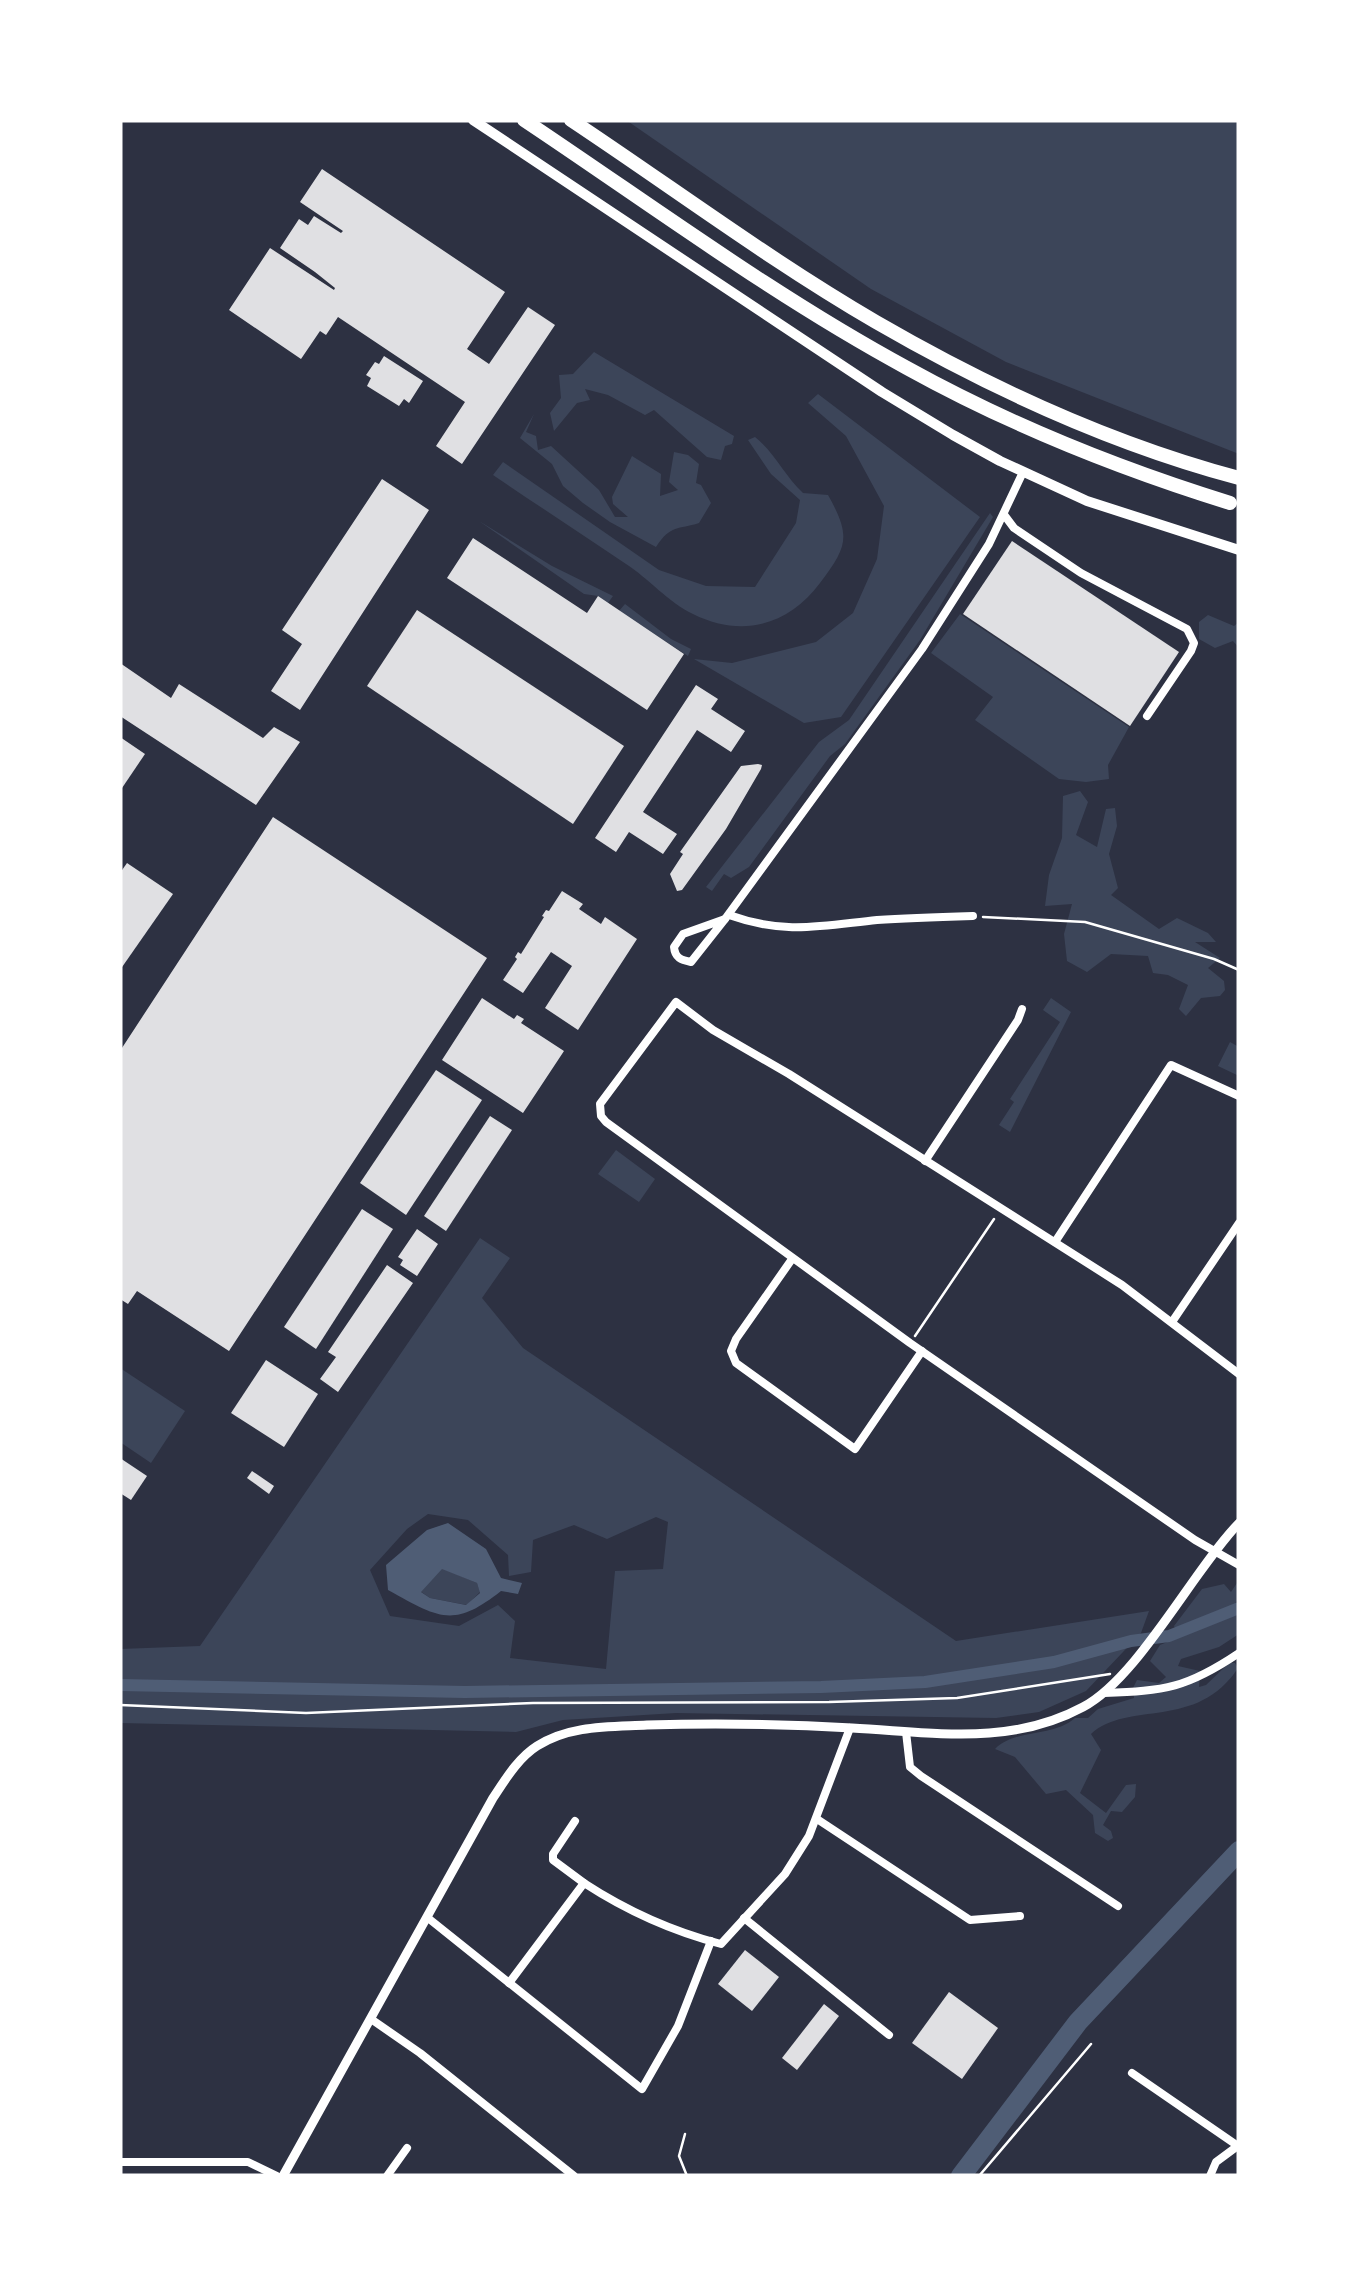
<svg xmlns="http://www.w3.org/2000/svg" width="1359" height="2296" font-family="Helvetica,sans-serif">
	<rect width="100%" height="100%" fill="#2d3142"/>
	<!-- green -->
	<g fill="#3c4559" fill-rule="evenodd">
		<polygon points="626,120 1239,120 1239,454 1006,362 871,289"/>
		<polygon points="594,352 734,436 732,444 725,446 721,460 707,457 654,410 645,415 608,395 585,389 590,400 577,403 554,431 550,413 561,398 559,375 573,374"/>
		<polygon points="818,394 980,517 841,717 804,723 694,659 732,663 816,642 853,613 877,559 884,506 846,436 808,403"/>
		<path d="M534,414L526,432L536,436L538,450L551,446L599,490L615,517H628L613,504L612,497L632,456L661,474L660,496L678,490L669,482L674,452L688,455L699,464L696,483L701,485L711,503L699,523C678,530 671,524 656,547L610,522L583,503L563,486L552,464L520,438Z"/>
		<path d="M755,437C775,453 784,475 803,493L828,495C851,536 848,546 820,583C788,626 741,638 693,614C669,603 648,578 626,564C582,534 537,505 493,475L503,462L659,570L706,586L755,587L796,523L800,500L771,474L748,440Z"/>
		<polygon points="990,513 993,517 920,640 845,744 830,756 749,867 731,878 724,874 712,891 706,887 819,742 849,720"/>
		<polygon points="479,521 552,566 613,596 608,603 598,596 584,594"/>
		<polygon points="625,604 671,639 691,649 688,656 619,611"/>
		<polygon points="960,614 1129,727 1108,765 1109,779 1086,782 1059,779 975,720 993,697 931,653"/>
		<polygon points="1208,615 1234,626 1239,622 1239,648 1233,641 1215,648 1199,639 1199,622"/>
		<polygon points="1080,791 1088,802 1076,835 1097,847 1106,809 1115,808 1117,826 1109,854 1118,888 1111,895 1159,929 1177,918 1208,933 1216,942 1195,942 1220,958 1208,968 1224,981 1225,990 1220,996 1201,998 1186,1016 1179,1009 1188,985 1168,975 1153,973 1148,956 1111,954 1087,972 1067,961 1064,934 1072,904 1045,906 1049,875 1062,838 1063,796"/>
		<polygon points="1051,998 1071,1012 1010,1132 999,1125 1014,1102 1010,1099 1060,1022 1043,1010"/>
		<polygon points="1230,1042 1239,1047 1239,1076 1218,1066"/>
		<polygon points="616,1150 655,1179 639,1202 598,1174"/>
		<path d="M480,1238L510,1258L482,1298L523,1348L956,1641L1149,1611L1141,1633L1086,1691L1039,1712L996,1718L676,1713L563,1720L516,1732L120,1723V1649L200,1646ZM428,1514L468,1520L508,1555L509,1576L531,1572L533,1540L574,1525L607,1539L656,1517L668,1522L663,1569L615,1571L606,1669L510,1658L515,1621L498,1605L459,1626L390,1616L370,1570L407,1529Z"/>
		<polygon points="120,1368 185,1411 151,1463 120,1442"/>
		<polygon points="442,1568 477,1583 480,1592 467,1605 430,1598 420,1591"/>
		<path d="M1239,1580V1598L1235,1604H1239V1634L1219,1647L1181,1659L1178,1666L1200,1671L1199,1687L1206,1685L1229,1663H1235L1238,1668C1197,1731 1128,1700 1091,1734L1101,1750L1080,1793L1106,1813L1126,1785L1136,1784L1135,1797L1122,1812L1111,1811L1103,1825L1111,1831L1113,1838L1108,1841L1095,1833L1093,1815L1066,1790L1046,1794L1015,1757L995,1749C1016,1728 1052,1738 1075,1718H1088L1098,1709L1134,1698L1133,1688L1137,1680L1159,1683L1166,1677L1150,1661L1160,1645L1179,1637L1174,1626L1202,1589L1224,1584L1231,1592Z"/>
	</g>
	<!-- water -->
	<path fill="#4f5d75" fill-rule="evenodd" d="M448,1523L486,1549L501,1578L522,1583L518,1594L501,1591C453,1629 439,1618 388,1590L386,1565L427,1530ZM442,1569L477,1583L480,1593L466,1605L430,1598L421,1592Z"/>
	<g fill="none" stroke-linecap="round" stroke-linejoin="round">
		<!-- canal -->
		<polyline stroke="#4f5d75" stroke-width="12" points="120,1685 465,1692 821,1687 925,1682 1054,1662 1131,1641 1169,1636 1239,1608"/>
		<!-- river -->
		<polyline stroke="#4f5d75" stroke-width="20" points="961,2176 1078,2022 1239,1851"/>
	</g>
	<!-- building -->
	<g fill="#e0e0e3">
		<polygon points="322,169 505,292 467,349 489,364 528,307 555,325 462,464 436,446 465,402 338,317 326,335 320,331 301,359 229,310 270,248 334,290 335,288 315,272 280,248 299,219 308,225 314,216 341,233 343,231 300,202"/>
		<polygon points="384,356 423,381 409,403 404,399 399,406 367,386 371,378 366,375 375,362 379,364"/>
		<polygon points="382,479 429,510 300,710 271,691 302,644 282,630"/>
		<polygon points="473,538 587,613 598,596 684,654 647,710 447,578"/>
		<polygon points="1012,541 1179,652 1130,726 963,614"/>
		<polygon points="417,610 624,746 573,824 367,686"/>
		<polygon points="120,663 171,698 179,684 263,738 274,727 300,742 256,805 120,716"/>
		<polygon points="696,685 718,699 711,709 745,731 731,752 697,730 643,812 677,834 663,854 629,832 616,852 595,838"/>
		<polygon points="120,737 145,754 120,791"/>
		<polygon points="758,764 762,765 761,769 726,829 682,890 677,891 670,874 683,854 680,852 741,766"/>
		<polygon points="273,817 487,958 229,1351 137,1291 128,1304 120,1299 120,1051"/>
		<polygon points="127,863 173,894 120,970 120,873"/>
		<polygon points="562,891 583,904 579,909 601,924 605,917 637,939 578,1030 545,1008 572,966 551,952 523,993 503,980 517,959 515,957 518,952 521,954 544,917 542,916 546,910 549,911"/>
		<polygon points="482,998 514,1019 517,1015 524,1019 521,1023 564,1051 523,1113 442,1060"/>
		<polygon points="436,1070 482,1100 406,1215 360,1183"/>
		<polygon points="490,1116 512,1130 446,1231 424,1216"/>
		<polygon points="362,1209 393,1229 316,1349 284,1327"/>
		<polygon points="417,1229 438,1244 417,1276 400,1265 403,1260 398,1257"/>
		<polygon points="387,1265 413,1283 338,1392 320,1379 336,1357 328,1352"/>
		<polygon points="266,1360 318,1394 284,1447 231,1413"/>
		<polygon points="120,1458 147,1476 131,1500 120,1493"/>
		<polygon points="252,1471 274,1486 269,1494 247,1478"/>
		<polygon points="745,1950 779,1977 752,2011 718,1984"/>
		<polygon points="949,1992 998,2028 962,2079 912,2043"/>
		<polygon points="824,2004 839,2016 797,2070 782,2058"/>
	</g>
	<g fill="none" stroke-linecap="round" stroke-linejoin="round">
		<!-- path -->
		<g stroke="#fff" stroke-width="2.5">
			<polyline points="983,917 1085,922 1214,959 1239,970"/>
			<polyline points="915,1336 994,1219"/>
			<polyline points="120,1705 306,1713 533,1703 829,1702 957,1698 1110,1674"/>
			<polyline points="685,2134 679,2156 687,2176"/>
			<polyline points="979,2176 1091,2044"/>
		</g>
		<!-- minor -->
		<g stroke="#fff" stroke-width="8">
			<polyline points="1005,516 1014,528 1081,573 1187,629 1194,643 1191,651 1147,716"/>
			<path d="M729,915C785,935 820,926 877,920C909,918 941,917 973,916"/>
			<polyline points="725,919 922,649 989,544 1023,472"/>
			<path d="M725,919L691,962C681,960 675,958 674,947L683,934Z"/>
			<polyline points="925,1161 1018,1020 1022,1009"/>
			<polyline points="1055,1242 1171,1065 1239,1096"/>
			<polyline points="792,1259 736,1339 731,1351 736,1363 855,1449 922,1351"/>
			<polyline points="1172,1322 1239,1223"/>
			<polyline points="1239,1374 1122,1285 789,1074 713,1030 676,1002 600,1104 601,1116 606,1122 910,1343 1195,1540 1239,1565"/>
			<path d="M1104,1693C1165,1691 1187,1688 1239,1653"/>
			<polyline points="906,1732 910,1767 921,1776 1118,1906"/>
			<polyline points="817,1819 970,1920 1020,1916"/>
			<polyline points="575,1821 553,1854 553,1860 584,1883"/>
			<polyline points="428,1918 642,2089 678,2026 711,1941"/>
			<polyline points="744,1918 889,2035"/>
			<path d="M509,1983L584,1883C627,1911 671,1931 721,1944L785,1874L809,1836L850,1728"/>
			<polyline points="371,2019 420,2053 574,2176"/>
			<polyline points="1132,2073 1238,2146"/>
			<polyline points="120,2162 248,2162 277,2176"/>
			<polyline points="387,2176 407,2148"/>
			<polyline points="1210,2176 1216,2162 1239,2145"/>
		</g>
		<!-- tertiary -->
		<path stroke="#fff" stroke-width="9" d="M283,2176L493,1798C505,1780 518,1758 537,1746C570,1725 609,1727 647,1725C716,1723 784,1724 852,1728C932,1732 1009,1747 1083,1707C1138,1678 1192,1572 1239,1523"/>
		<!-- secondary -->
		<polyline stroke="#fff" stroke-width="10" points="473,120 882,392 953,435 1000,461 1087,501 1239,550"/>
		<!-- motorway -->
		<g stroke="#fff" stroke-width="14">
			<path d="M524,120C650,204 774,296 907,368C1010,425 1117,468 1230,503"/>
			<path d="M571,120C672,187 771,261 876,322C990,388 1111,444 1239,478"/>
		</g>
	</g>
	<!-- border -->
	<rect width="1359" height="2296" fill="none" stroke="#ffffff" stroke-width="245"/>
</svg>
